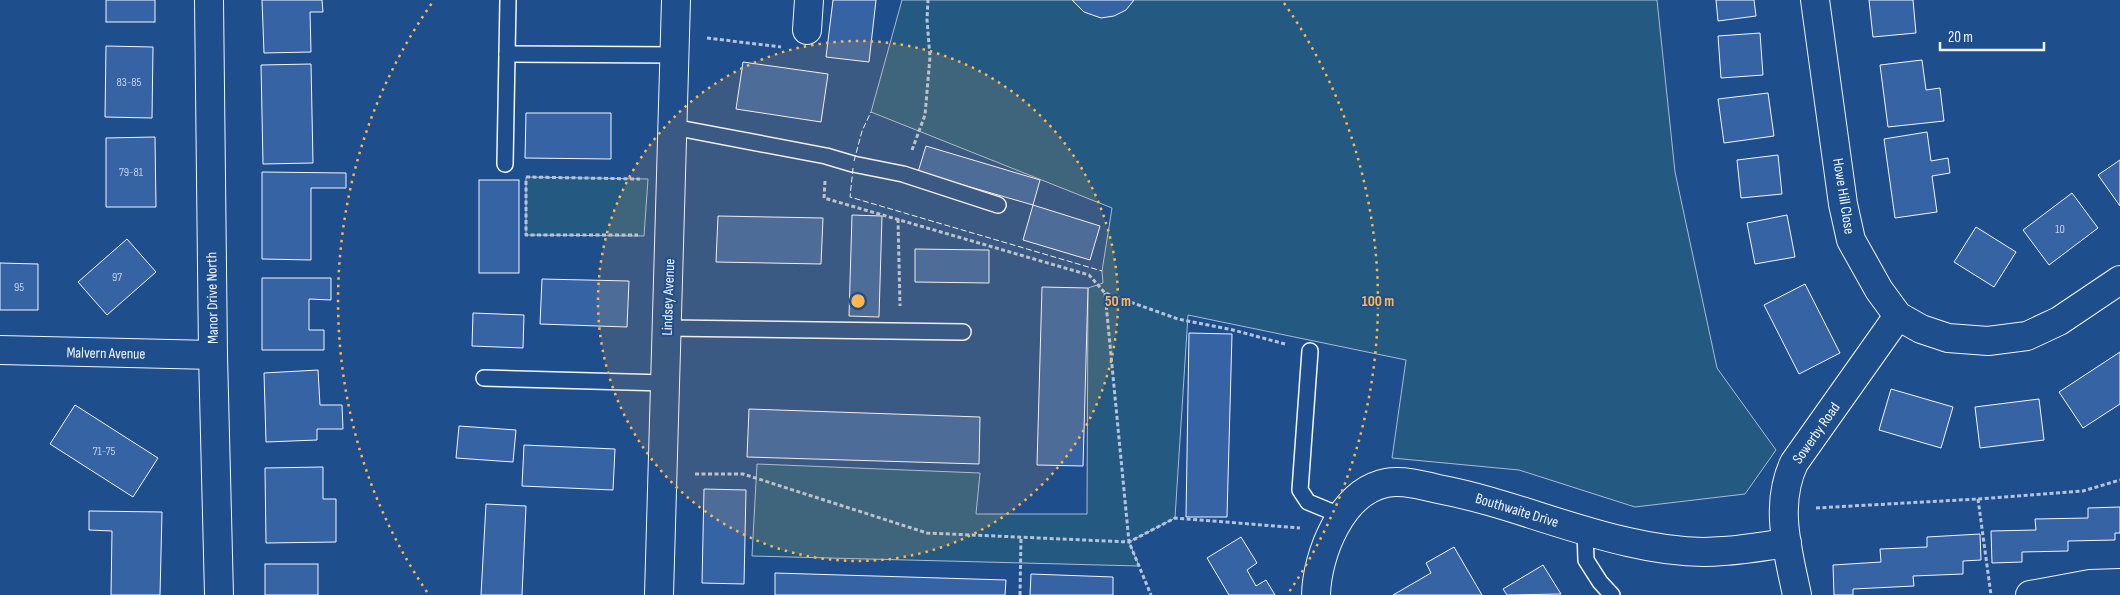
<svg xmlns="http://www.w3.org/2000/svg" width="2120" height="595" font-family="'Sofia Sans Condensed',sans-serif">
	<rect width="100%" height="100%" fill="#1f4e8c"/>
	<!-- green -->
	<g fill="#245a82" stroke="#a8bbd7">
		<polygon points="902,0 1657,0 1675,172 1717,368 1776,450 1745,494 1635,507 1519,470 1392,458 1406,360 1188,315 1175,518 1129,542 1139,566 752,556 757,464 980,473 976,514 1087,514 1088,288 1103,283 1102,271 1112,208 871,112"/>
		<polygon points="526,177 648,179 644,236 526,235"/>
	</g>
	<!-- building -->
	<g fill="#3563a3" stroke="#f2f6ff">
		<rect x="106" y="0" width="49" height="22"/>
		<polygon points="262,0 322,0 323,12 310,12 311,52 264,53"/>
		<polygon points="833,0 876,0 869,62 826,57"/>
		<polygon points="1072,0 1134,0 1126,10 1114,16 1101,18 1084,12"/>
		<polygon points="1716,0 1754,0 1756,16 1718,21"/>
		<polygon points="1869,0 1913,0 1916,33 1873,37"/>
		<polygon points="1760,33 1763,75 1721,78 1718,36"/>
		<polygon points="106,46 153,47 152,118 105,117"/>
		<polygon points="1922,60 1926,90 1940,88 1944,121 1888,127 1880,65"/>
		<polygon points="743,62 828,74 821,122 736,109"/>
		<polygon points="311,64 313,163 263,164 261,65"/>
		<polygon points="1768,93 1774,136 1724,143 1718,99"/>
		<polygon points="526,113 611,113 611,159 525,158"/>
		<polygon points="1927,132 1931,161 1948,158 1950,173 1932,176 1937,212 1895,218 1884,139"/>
		<polygon points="155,137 156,207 106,207 106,138"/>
		<polygon points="926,146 1040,180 1033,205 918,172"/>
		<polygon points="1778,155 1782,194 1741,198 1737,160"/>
		<polygon points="2120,160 2120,206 2098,175"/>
		<polygon points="262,172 346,173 346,188 311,188 311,260 262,259"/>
		<rect x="479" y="180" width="40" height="93"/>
		<polygon points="2072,193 2098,228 2049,265 2023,230"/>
		<polygon points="1033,205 1100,226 1090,260 1023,240"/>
		<polygon points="852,215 882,216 879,317 849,316"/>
		<polygon points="1787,215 1795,257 1755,264 1747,223"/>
		<polygon points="718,216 823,218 821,264 716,262"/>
		<polygon points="1976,227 2016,252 1994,287 1954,262"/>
		<polygon points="127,239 156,272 107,315 78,282"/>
		<polygon points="915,249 989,250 989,283 915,282"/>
		<polygon points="0,263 38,264 38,310 0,310"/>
		<polygon points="262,278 331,278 331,300 309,299 309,330 324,330 324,350 262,350"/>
		<polygon points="542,279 629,281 627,327 540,324"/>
		<polygon points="1805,284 1840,353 1799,374 1764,305"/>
		<polygon points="1042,287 1088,288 1083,466 1037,465"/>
		<polygon points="473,313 524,315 523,348 472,346"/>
		<polygon points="1189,333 1232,334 1227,517 1186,517"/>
		<polygon points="2120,352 2120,404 2083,428 2059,392"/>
		<polygon points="318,370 320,405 342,405 343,429 317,429 317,440 266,442 264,373"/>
		<polygon points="1891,389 1953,407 1941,448 1879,430"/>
		<polygon points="2039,399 2044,440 1980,448 1975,407"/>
		<polygon points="75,405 158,458 133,497 50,444"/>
		<polygon points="749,409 980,417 979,464 747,457"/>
		<polygon points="459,426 516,430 513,462 456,458"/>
		<polygon points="524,445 615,449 613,490 522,486"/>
		<polygon points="323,467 323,499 336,499 336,542 266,543 265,468"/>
		<polygon points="704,489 746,490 744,584 702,583"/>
		<polygon points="486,504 526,506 522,595 481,595"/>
		<polygon points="2120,507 2120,533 2115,533 2115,540 2068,541 2068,551 2022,552 2022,562 1992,563 1991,531 2036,530 2035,519 2088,518 2088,508"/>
		<polygon points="89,511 162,512 160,595 111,595 112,531 89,530"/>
		<polygon points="1980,534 1981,560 1963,561 1963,574 1913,576 1914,586 1853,589 1853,595 1834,595 1833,565 1881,562 1880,549 1927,547 1927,537"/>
		<polygon points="1241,537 1257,563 1247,570 1256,586 1266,580 1275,595 1229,595 1207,558"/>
		<polygon points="1454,547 1482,595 1393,595 1431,573 1426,563"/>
		<rect x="265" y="564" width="53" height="31"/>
		<polygon points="1543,565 1561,594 1507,595 1503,589"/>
		<polygon points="775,573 1006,580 1005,595 775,595"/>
		<polygon points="1031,574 1113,577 1113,595 1030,595"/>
	</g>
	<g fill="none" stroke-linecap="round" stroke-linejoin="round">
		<defs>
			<g id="lane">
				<polyline points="507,54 674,55"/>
				<polyline points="673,127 826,156 853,164 903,174 998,205"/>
				<polyline points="505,164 508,0"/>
				<polyline points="667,328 963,332"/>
				<polyline points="1310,351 1300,490 1308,502 1342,516"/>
				<polyline points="484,378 665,383"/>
				<polyline points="1585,531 1586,560 1600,582 1612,595"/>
			</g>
			<g id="street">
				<polyline points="209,0 213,355 219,595"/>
				<polyline points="1815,0 1843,204 1851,240 1879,290 1898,316 1921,329 1948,338 1988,341 2027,336 2059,321 2120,280"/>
				<polyline points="807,30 809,0"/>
				<polyline points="0,350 213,355"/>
				<polyline points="659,595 676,0"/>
				<path d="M1316,595C1317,555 1341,492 1386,483C1402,480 1422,485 1438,489C1503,501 1564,528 1628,542C1658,549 1692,554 1723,551C1744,550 1765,546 1787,543"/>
				<path d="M1797,595C1788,551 1774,506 1794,463L1898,316"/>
				<polyline points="2030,595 2090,584 2120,583"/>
			</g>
		</defs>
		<!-- lane casing -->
		<use href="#lane" stroke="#f2f6ff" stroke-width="18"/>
		<!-- street casing -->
		<use href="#street" stroke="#f2f6ff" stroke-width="30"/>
		<!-- path -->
		<g stroke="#b3c4dc" stroke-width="3" stroke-dasharray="4 2.5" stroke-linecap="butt">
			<polyline points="707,38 781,47"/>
			<polyline points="912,150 925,115 930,57 927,20 928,0"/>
			<polyline points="526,177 640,179"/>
			<polyline points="526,181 526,235 638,235"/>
			<polyline points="825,181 824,198 1089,275 1105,293 1178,319 1233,330 1285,344"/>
			<polyline points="898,219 900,306"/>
			<polyline points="1105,293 1129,542 1151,595"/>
			<polyline points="695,474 743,474 927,533 1129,542 1175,518 1300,528"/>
			<polyline points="1978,499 1991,595"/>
			<polyline points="1816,508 1978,499 2083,491 2120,480"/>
			<polyline points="1020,595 1021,537"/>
		</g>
		<!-- lane -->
		<use href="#lane" stroke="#1f4e8c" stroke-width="15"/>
		<!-- street -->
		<use href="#street" stroke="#1f4e8c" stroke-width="28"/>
		<!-- fence -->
		<g stroke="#f2f6ff" stroke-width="1" stroke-dasharray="6 2.5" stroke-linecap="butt">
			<polyline points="854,161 862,131 871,112"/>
			<polyline points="853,168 850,197 1102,271"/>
		</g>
	</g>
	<!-- distance rings -->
	<circle cx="858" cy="301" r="260" fill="#ffb74d" fill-opacity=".12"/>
	<g fill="none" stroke="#ffb74d" stroke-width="2.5" stroke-dasharray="2.5 5">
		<circle cx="858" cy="301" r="260"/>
		<path d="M427 592A520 520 0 0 1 432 3M1284 3A520 520 0 0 1 1289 592"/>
	</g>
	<g text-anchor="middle" stroke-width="4" stroke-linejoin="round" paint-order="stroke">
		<!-- number labels -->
		<g font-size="12" fill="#c3d1e8">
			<text x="129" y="86">83-85</text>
			<text x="131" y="176">79-81</text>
			<text x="2060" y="233">10</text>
			<text x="117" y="281">97</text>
			<text x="19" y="291">95</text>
			<text x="104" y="455">71-75</text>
		</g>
		<!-- street labels -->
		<g font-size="15" fill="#f2f6ff" stroke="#1f4e8c">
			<text transform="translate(1844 196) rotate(81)" y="5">Howe Hill Close</text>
			<text transform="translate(668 297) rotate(-88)" y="5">Lindsey Avenue</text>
			<text transform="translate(212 298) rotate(-91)" y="5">Manor Drive North</text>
			<text transform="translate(106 353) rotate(1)" y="5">Malvern Avenue</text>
			<text transform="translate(1816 433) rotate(-55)" y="5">Sowerby Road</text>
			<text transform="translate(1517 510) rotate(17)" y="5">Bouthwaite Drive</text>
		</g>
	</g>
	<circle cx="858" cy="301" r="8" fill="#ffb74d" stroke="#1f4e8c" stroke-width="2.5"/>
	<g font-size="15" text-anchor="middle" font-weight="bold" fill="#ffb74d" stroke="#1f4e8c" stroke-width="4" stroke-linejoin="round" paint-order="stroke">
		<text x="1118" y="306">50 m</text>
		<text x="1378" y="306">100 m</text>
	</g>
	<!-- scale -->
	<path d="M1940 42v8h104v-8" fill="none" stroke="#f2f6ff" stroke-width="2.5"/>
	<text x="1948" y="42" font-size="15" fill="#f2f6ff" stroke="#1f4e8c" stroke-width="4" paint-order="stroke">20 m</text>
</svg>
